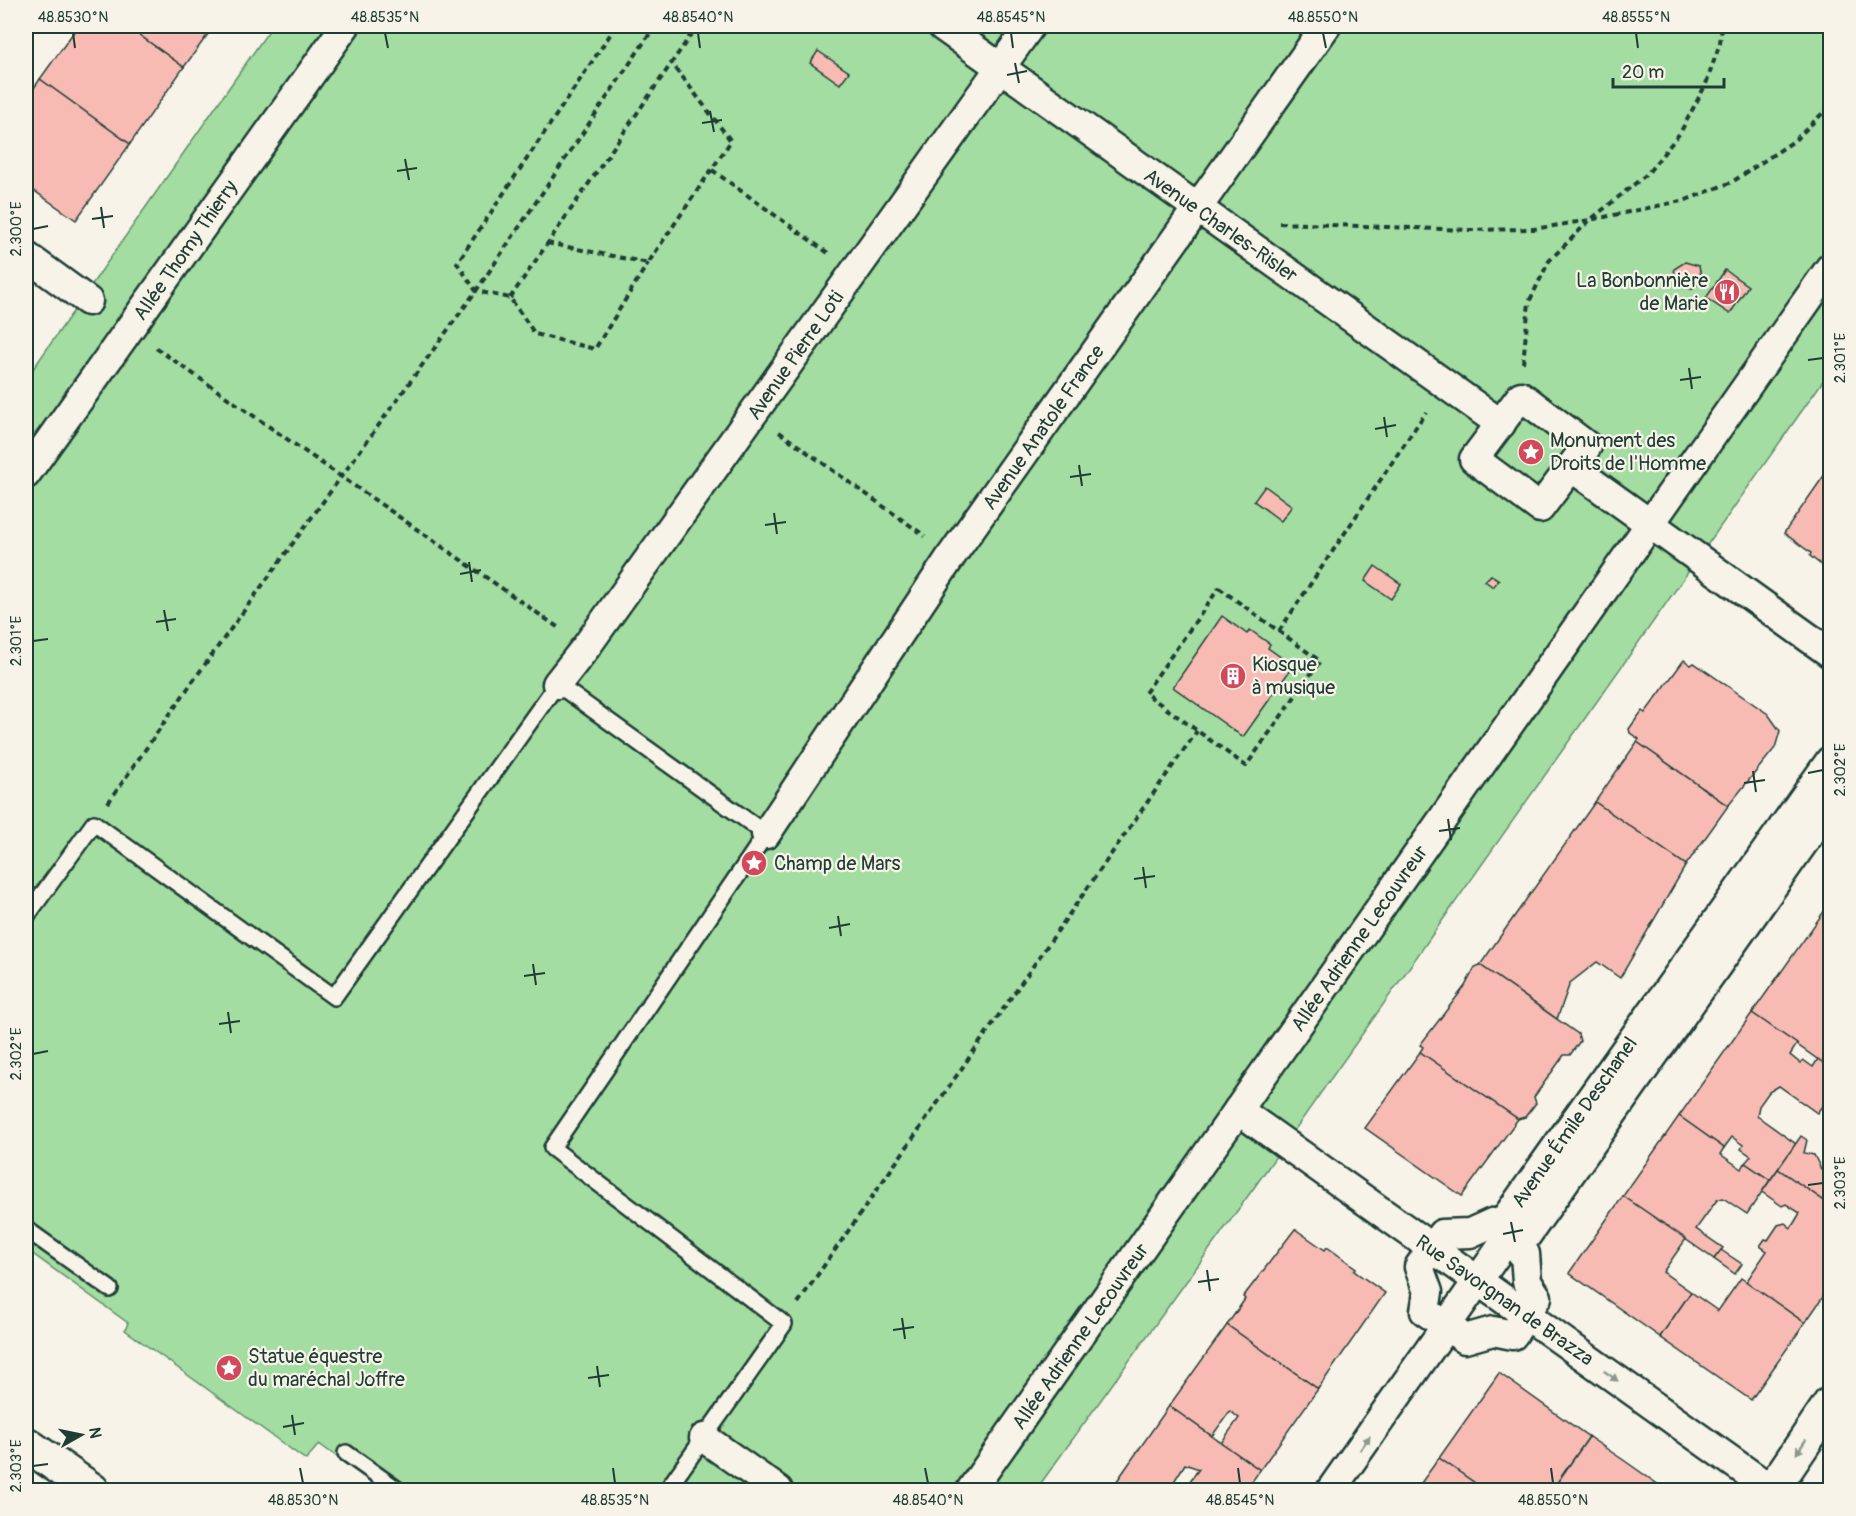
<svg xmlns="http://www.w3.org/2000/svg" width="1856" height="1516" font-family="Pangolin,sans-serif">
	<rect width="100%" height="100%" fill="#f7f3e8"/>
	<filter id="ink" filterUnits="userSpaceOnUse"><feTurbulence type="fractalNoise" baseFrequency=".0167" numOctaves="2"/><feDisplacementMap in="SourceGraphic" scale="12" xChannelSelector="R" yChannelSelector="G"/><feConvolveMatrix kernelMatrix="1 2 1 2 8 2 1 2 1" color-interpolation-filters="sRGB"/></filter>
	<g filter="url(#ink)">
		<!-- green -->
		<polygon fill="#a3dda2" stroke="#618d6b" stroke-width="1.5" points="272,26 1830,26 1830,371 1253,1189 1036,1490 383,1490 319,1444 306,1460 125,1330 128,1323 26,1249 26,379"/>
		<!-- building -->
		<g fill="#f7bbb4" stroke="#1f3d34" stroke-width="1.5" fill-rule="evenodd">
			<polygon points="78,26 127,26 184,67 130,144 40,79"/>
			<polygon points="127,26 214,26 184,67"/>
			<polygon points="818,51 849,72 840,84 810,63"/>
			<polygon points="40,79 130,144 76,220 26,185 26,100"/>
			<polygon points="1685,262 1699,266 1702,282 1691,289 1677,286 1674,269"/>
			<polygon points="1725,270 1748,286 1730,314 1706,298"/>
			<polygon points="1830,467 1830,572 1810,556 1811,553 1784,533"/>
			<polygon points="1265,486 1292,506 1281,521 1254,501"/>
			<polygon points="1375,566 1401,584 1391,599 1365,581"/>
			<polygon points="1491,575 1499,580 1493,587 1485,581"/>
			<polygon points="1222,616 1247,634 1250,630 1270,644 1268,648 1293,666 1243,737 1173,687"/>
			<polygon points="1684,660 1691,665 1694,663 1768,714 1780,731 1775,748 1728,806 1637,742 1639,739 1630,733 1629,729 1642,711 1645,713"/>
			<polygon points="1637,742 1728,806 1686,865 1595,802"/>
			<polygon points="1595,802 1686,865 1620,978 1597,962 1570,983 1557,1019 1480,965"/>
			<polygon points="1825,910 1830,914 1830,1068 1752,1013"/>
			<polygon points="1480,965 1578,1034 1580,1041 1570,1055 1564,1055 1534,1097 1536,1103 1525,1117 1518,1119 1420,1052 1423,1047 1420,1045 1465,986 1475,967"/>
			<polygon points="1752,1013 1797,1044 1790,1055 1800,1063 1803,1060 1813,1067 1818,1059 1830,1068 1830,1095 1817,1113 1779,1086 1769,1092 1759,1106 1757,1116 1796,1144 1770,1180 1745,1163 1751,1156 1741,1149 1743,1145 1732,1137 1724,1148 1679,1116"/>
			<polygon points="1420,1052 1518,1119 1462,1196 1365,1128"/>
			<polygon points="1830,1095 1830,1110 1823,1105"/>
			<polygon points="1679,1116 1724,1148 1720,1154 1742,1169 1745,1163 1770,1180 1747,1214 1723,1198 1717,1200 1696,1229 1723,1248 1714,1259 1623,1196"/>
			<polygon points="1801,1136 1807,1140 1804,1153 1814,1155 1821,1169 1830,1168 1830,1205 1778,1169"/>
			<polygon points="1778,1169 1830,1205 1830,1287 1805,1323 1746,1282 1767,1251 1760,1246 1765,1239 1768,1240 1778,1225 1785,1223 1791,1228 1800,1213 1786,1204 1782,1206 1762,1192"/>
			<polygon points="1623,1196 1686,1239 1663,1272 1691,1292 1660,1337 1569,1273"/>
			<polygon points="1295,1229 1325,1250 1327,1247 1356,1268 1354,1271 1385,1293 1318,1389 1227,1325 1245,1299 1243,1297"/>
			<polygon points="1721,1250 1742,1264 1735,1274 1714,1259"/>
			<polygon points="1741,1278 1805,1323 1751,1400 1660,1337 1691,1292 1718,1311"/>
			<polygon points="1227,1325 1318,1389 1260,1470 1221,1443 1239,1418 1230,1411 1212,1436 1169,1406"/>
			<polygon points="1499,1373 1589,1437 1552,1490 1521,1490 1511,1483 1506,1490 1485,1490 1439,1458"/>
			<path d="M1169,1406L1260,1470L1246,1490H1116L1112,1488ZM1185,1464L1199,1469L1183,1490L1173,1483Z"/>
			<polygon points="1589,1437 1622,1459 1666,1490 1552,1490"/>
			<polygon points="1439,1458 1485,1490 1416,1490"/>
		</g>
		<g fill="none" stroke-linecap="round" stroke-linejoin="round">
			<defs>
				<g id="lane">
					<polyline points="26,917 94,823 334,997 557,684 766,834 552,1148 784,1324 667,1490"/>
					<polyline points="26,1229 110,1289"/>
					<polyline points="346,1453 398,1490"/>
				</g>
				<g id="street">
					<polyline points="942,26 1501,424"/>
					<polyline points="26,256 88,301"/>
					<polyline points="1571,467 1540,508 1474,459 1521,396 1587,446 1571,467 1830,653"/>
					<polyline points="26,474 345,26"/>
					<polyline points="557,684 586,647 1030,26"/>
					<polyline points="1830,761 1499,1228 1492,1223 1470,1233 1442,1234 1419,1267 1428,1292 1425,1311 1465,1339 1493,1331 1513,1335 1537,1297 1527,1282 1525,1254 1517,1249 1830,805"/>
					<polyline points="766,834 952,555 1326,26"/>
					<polyline points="1238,1110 1772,1490"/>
					<polyline points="704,1438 778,1490"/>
					<polyline points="971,1490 1830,268"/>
					<polyline points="1331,1490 1519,1222"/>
				</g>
				<polyline id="secondary" points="26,1444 92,1490"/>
				<polyline id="primary" points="1772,1490 1830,1404"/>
			</defs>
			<!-- lane casing -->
			<use href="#lane" stroke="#1f3d34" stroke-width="20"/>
			<!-- street casing -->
			<use href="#street" stroke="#1f3d34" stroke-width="33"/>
			<!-- secondary casing -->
			<use href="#secondary" stroke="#1f3d34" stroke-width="38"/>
			<!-- primary casing -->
			<use href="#primary" stroke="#1f3d34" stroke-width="38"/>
			<!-- path -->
			<g stroke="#1f3d34" stroke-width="4" stroke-dasharray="6 4.5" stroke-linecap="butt">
				<polyline points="616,26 457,263 476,291 510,298 535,334 595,349 648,263"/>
				<polyline points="712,170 828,253"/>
				<polyline points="1279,223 1468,230 1534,229 1590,220 1686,200 1732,182 1794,141 1830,106"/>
				<polyline points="547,243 648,263 731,141 671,62"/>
				<polyline points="510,298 697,26"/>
				<polyline points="156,348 559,628"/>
				<polyline points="1523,363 1529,302 1549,261 1590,220 1647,174 1680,133 1706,84 1720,43 1722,26"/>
				<polyline points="779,432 925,536"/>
				<polygon points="1219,588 1320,661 1246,766 1145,693"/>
				<polyline points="1279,631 1426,412"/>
				<polyline points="108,803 193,681 476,291 655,26"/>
				<polyline points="798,1303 1197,731"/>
			</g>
			<!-- lane -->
			<use href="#lane" stroke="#f7f3e8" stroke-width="15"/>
			<!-- street -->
			<use href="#street" stroke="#f7f3e8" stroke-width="28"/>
			<!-- secondary -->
			<use href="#secondary" stroke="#f7f3e8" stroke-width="33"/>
			<!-- primary -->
			<use href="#primary" stroke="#f7f3e8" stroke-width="33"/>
		</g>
		<!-- one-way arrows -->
		<defs><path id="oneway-solid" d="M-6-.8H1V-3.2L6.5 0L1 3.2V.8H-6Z" transform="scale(1.5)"/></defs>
		<g fill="#8b988e">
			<use href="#oneway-solid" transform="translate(1611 1376) rotate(36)"/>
			<use href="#oneway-solid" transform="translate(1365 1443) rotate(-55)"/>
			<use href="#oneway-solid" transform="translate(1801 1447) rotate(124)"/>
		</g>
	</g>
	<!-- ticks -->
	<path fill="none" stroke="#1f3d34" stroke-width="2" d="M73,33L75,48M385,33L388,48M698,33L700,48M1011,33L1013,48M1323,33L1326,48M1636,33L1638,48M1015,63L1019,83M1007,75L1027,71M710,111L714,132M702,123L722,120M405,159L409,180M397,171L417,168M101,207L104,228M92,219L113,216M33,229L48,226M1808,360L1823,358M1689,368L1692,389M1680,380L1701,377M1384,417L1387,437M1375,429L1396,425M1079,465L1082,486M1070,477L1091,474M774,513L777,534M765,525L786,522M469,562L472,582M460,574L481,570M164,610L168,631M156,622L176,619M33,641L48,639M1753,771L1756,792M1808,773L1823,770M1744,783L1765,780M1448,819L1451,840M1439,831L1460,828M1143,867L1146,888M1134,879L1155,876M838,916L841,936M829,928L850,924M533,964L536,985M524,976L545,973M228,1012L231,1033M219,1024L240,1021M33,1054L48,1051M1808,1185L1823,1183M1511,1222L1515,1242M1503,1234L1523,1230M1207,1270L1210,1291M1198,1282L1219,1279M902,1318L905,1339M893,1330L914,1327M597,1366L600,1387M588,1378L609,1375M292,1415L295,1435M283,1427L304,1423M33,1466L48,1464M300,1468L303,1483M613,1468L615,1483M925,1468L928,1483M1238,1468L1240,1483M1551,1468L1553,1483"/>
	<!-- icons -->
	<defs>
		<symbol id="restaurant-disc" viewBox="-11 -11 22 22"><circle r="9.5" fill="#d1495b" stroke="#f7f3e8"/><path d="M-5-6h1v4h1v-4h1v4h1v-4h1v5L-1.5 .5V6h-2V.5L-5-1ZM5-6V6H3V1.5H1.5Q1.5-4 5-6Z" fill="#fff"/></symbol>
		<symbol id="sight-disc" viewBox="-11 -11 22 22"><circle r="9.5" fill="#d1495b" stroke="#f7f3e8"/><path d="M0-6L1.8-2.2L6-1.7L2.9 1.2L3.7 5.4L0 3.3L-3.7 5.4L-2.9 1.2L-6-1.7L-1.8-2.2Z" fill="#fff"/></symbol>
		<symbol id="building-disc" viewBox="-11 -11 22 22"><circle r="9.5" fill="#d1495b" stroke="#f7f3e8"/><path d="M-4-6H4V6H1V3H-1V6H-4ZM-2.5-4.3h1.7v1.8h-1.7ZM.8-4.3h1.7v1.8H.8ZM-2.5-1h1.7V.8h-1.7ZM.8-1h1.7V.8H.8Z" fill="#fff"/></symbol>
	</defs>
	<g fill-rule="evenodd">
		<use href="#restaurant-disc" x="1712" y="277" width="30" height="30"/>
		<use href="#sight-disc" x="1516" y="437" width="30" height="30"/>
		<use href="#building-disc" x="1218" y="661" width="30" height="30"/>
		<use href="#sight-disc" x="739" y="848" width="30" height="30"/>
		<use href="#sight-disc" x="214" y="1353" width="30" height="30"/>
	</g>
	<g text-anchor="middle" stroke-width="4.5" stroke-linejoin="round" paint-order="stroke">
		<!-- street labels -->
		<g font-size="20" fill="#1f3d34" stroke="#f7f3e8">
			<text transform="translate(1221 225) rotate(35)" y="7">Avenue Charles-Risler</text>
			<text transform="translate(185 250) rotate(-55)" y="7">Allée Thomy Thierry</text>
			<text transform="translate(795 355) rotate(-55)" y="7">Avenue Pierre Loti</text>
			<text transform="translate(1043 427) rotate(-55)" y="7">Avenue Anatole France</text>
			<text transform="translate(1359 938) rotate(-55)" y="7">Allée Adrienne Lecouvreur</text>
			<text transform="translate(1574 1122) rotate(-55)" y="7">Avenue Émile Deschanel</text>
			<text transform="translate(1505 1300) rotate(35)" y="7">Rue Savorgnan de Brazza</text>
			<text transform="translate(1080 1336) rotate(-55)" y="7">Allée Adrienne Lecouvreur</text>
		</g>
		<!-- poi labels -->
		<g font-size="20" fill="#1f3d34" stroke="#f7f3e8" text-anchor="start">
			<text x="1708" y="287" text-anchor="end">La Bonbonnière<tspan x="1708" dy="23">de Marie</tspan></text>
			<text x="1550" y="447">Monument des<tspan x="1550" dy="23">Droits de l'Homme</tspan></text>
			<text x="1252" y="671">Kiosque<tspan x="1252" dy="23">à musique</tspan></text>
			<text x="774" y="870">Champ de Mars</text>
			<text x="248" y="1363">Statue équestre<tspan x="248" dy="23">du maréchal Joffre</tspan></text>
		</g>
	</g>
	<!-- margin -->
	<rect width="1856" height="1516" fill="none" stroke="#f7f3e8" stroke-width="66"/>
	<!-- north arrow -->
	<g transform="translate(81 1435) rotate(81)" stroke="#f7f3e8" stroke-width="4.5" paint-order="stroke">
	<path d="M0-4.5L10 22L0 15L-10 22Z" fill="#1f3d34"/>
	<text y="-9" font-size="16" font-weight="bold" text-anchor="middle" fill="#1f3d34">N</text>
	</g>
	<!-- scale -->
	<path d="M1613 78v9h111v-9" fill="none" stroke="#1f3d34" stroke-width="3"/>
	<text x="1622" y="78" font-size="18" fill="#1f3d34" stroke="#f7f3e8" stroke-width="4.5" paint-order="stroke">20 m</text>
	<rect x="33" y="33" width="1790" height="1450" fill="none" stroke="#1f3d34" stroke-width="2"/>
	<g font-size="15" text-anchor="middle" fill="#1f3d34">
		<text x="73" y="22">48.8530°N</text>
		<text x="385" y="22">48.8535°N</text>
		<text x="698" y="22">48.8540°N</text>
		<text x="1011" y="22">48.8545°N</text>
		<text x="1323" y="22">48.8550°N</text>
		<text x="1636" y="22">48.8555°N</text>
		<text transform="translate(16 229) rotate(-90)" y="5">2.300°E</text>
		<text transform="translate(1840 358) rotate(-90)" y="5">2.301°E</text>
		<text transform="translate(16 641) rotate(-90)" y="5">2.301°E</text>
		<text transform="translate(1840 770) rotate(-90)" y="5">2.302°E</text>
		<text transform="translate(16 1054) rotate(-90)" y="5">2.302°E</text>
		<text transform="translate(1840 1183) rotate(-90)" y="5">2.303°E</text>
		<text transform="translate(16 1466) rotate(-90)" y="5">2.303°E</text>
		<text x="303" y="1505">48.8530°N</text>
		<text x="615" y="1505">48.8535°N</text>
		<text x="928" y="1505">48.8540°N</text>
		<text x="1240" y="1505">48.8545°N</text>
		<text x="1553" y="1505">48.8550°N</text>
	</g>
</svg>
